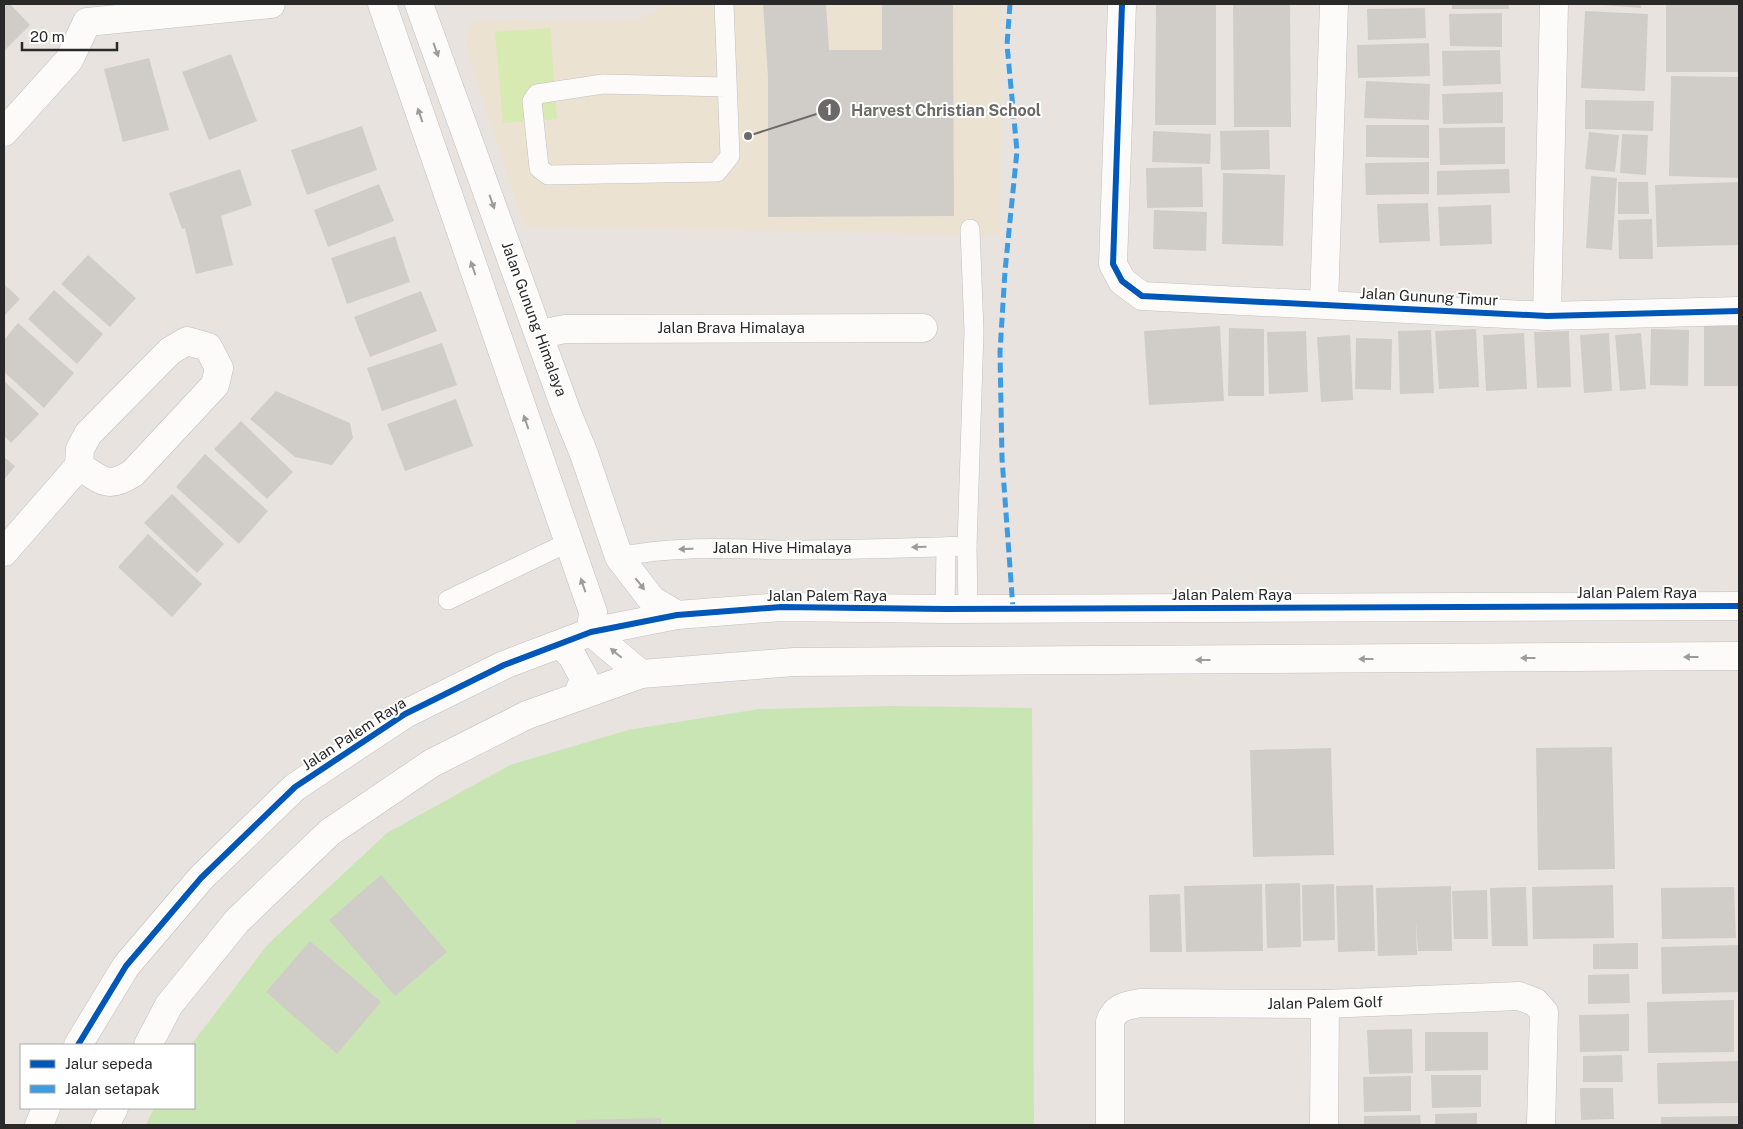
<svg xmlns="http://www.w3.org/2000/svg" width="1743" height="1129" font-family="'Public Sans',sans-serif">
	<rect width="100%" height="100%" fill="#e8e3de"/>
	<!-- education -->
	<polygon fill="#ece2d2" points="663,4 1002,4 1000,235 524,227 465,45 470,28 475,21 619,21 640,19 655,12"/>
	<!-- green -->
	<polygon fill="#c9e5b4" points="891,706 1032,708 1034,1125 146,1125 154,1108 194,1108 194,1045 191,1045 268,944 387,833 510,765 628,730 759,709"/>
	<!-- pitch -->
	<polygon fill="#d6eab1" points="550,28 557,119 503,123 495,32"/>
	<!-- building -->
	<g fill="#d0cdc9">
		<polygon points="4,4 10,4 30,25 4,51"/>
		<polygon points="763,4 826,4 829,50 882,50 882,4 953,4 954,216 768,217 768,76"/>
		<polygon points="1156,4 1216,4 1216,125 1155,125"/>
		<polygon points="1233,4 1290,4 1291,127 1234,127"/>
		<rect x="1452" y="4" width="57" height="5"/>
		<polygon points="1589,4 1641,4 1641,8"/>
		<rect x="1666" y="4" width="73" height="68"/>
		<polygon points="1425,8 1426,38 1368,40 1367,9"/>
		<polygon points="1585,11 1648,14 1645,91 1581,88"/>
		<polygon points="1502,13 1502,47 1450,46 1449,14"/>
		<polygon points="1429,43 1430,76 1358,78 1357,45"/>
		<polygon points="1500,50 1501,84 1443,86 1442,51"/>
		<polygon points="231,54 257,121 209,140 182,72"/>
		<polygon points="149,58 169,130 123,142 104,69"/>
		<polygon points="1671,76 1739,77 1739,178 1669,176"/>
		<polygon points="1366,81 1430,84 1429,120 1364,118"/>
		<polygon points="1503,92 1503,123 1443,124 1442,94"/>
		<polygon points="1585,100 1654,101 1653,131 1585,129"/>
		<polygon points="1366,125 1429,125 1429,158 1366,157"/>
		<polygon points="362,126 377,170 307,195 291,150"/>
		<polygon points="1505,127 1505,164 1440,165 1439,128"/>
		<polygon points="1269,130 1270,169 1221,170 1220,131"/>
		<polygon points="1153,131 1211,134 1210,164 1152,162"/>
		<polygon points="1589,132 1619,135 1615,172 1585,169"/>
		<polygon points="1622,134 1648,135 1646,175 1620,173"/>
		<polygon points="1429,162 1429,194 1366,195 1365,163"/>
		<polygon points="1202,167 1203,207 1147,208 1146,168"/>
		<polygon points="240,169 252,205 221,216 233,265 196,274 185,228 182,229 169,193"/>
		<polygon points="1509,169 1510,193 1437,195 1437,171"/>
		<polygon points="1223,173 1285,175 1283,246 1222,244"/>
		<polygon points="1591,176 1617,178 1612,250 1586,248"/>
		<polygon points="1618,182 1648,182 1649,214 1618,214"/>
		<polygon points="1739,182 1739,245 1657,247 1655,185"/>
		<polygon points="379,184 394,221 328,247 314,210"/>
		<polygon points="1428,203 1430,241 1379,243 1377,204"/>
		<polygon points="1491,205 1492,244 1440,246 1438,207"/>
		<polygon points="1154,210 1207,212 1206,251 1153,249"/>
		<polygon points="1652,219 1653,259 1619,259 1618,220"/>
		<polygon points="395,236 410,282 347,304 331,258"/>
		<polygon points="88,255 136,298 110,327 61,284"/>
		<polygon points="4,284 20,299 4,316"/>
		<polygon points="54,290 103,334 77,364 28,319"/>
		<polygon points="421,291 437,331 370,357 354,317"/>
		<polygon points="18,323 74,373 44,408 4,372 4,340"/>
		<polygon points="1220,326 1224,401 1149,405 1144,331"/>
		<rect x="1704" y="326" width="35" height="60"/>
		<polygon points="1229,328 1264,329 1264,396 1228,396"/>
		<polygon points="1476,329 1479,387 1439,389 1435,331"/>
		<polygon points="1651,329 1689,330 1688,386 1650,385"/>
		<polygon points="1431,330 1434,393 1400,394 1398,331"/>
		<polygon points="1306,331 1308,392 1269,394 1267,332"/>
		<polygon points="1569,331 1571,387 1537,388 1534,332"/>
		<polygon points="1524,333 1527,389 1486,391 1483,335"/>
		<polygon points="1609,333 1612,391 1584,393 1580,335"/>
		<polygon points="1641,333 1646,389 1620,391 1615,335"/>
		<polygon points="1350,335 1353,400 1321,402 1317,337"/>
		<polygon points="1356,338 1392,339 1391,390 1355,389"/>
		<polygon points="442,343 457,385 382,411 367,368"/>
		<polygon points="4,381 39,414 11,443 4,436"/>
		<polygon points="276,391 350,423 353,438 332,465 295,457 250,419"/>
		<polygon points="456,399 473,446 405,471 387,424"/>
		<polygon points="241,421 293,472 267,499 214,449"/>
		<polygon points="205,454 268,511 239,544 176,487"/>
		<polygon points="4,457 15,466 4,480"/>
		<polygon points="172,494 224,544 197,573 144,523"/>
		<polygon points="148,534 202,584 172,617 118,567"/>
		<polygon points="1612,747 1615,869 1538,870 1536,748"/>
		<polygon points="1331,748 1334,855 1253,857 1250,750"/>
		<polygon points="381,875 447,952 395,996 329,920"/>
		<polygon points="1300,883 1301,947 1267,948 1265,884"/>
		<polygon points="1262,884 1263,951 1186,952 1184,886"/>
		<polygon points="1334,884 1335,940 1303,941 1302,885"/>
		<polygon points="1373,885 1375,951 1338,952 1336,886"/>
		<polygon points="1613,885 1614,938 1533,939 1532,887"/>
		<polygon points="1451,886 1452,951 1418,951 1416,921 1417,955 1378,956 1376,888"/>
		<polygon points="1526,887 1528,946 1492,946 1490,888"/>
		<polygon points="1734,887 1736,938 1662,939 1661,888"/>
		<polygon points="1487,890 1488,939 1454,939 1452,891"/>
		<polygon points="1180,894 1182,952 1150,952 1149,895"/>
		<polygon points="310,941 381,1002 337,1054 266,992"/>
		<polygon points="1638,943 1638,969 1593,969 1593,944"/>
		<polygon points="1739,945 1739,992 1662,994 1661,947"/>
		<polygon points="1629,974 1630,1003 1588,1004 1588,975"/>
		<polygon points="1734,1000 1734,1052 1648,1053 1647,1002"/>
		<polygon points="1629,1014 1629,1051 1580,1052 1579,1015"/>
		<polygon points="1412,1029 1413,1073 1369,1074 1367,1030"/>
		<polygon points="1425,1032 1488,1032 1488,1070 1425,1071"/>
		<polygon points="1622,1055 1623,1082 1583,1082 1583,1056"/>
		<polygon points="1739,1061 1739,1103 1658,1104 1657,1063"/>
		<polygon points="1431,1075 1481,1075 1481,1107 1432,1108"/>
		<polygon points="1411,1076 1411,1111 1364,1112 1363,1077"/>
		<polygon points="1580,1088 1613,1088 1614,1119 1581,1120"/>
		<polygon points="1477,1113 1477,1125 1435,1125 1435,1114"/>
		<polygon points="1420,1115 1421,1125 1364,1125 1364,1116"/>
		<polygon points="1739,1116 1739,1125 1661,1125 1661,1117"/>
		<polygon points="661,1118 661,1125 576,1125 576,1120"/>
	</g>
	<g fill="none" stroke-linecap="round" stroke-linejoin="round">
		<defs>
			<g id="service">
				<polyline points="724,4 730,156 717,172 548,175 539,168 532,101 537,94 603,84 726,87"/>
				<path d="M619,557C675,545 732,549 789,550C848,550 908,548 967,546"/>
				<polyline points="448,600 569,542"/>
				<polyline points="945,609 946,547"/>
				<polyline points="968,609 967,546 974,331 970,229"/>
			</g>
			<g id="minor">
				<polyline points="382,4 593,612 591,632 641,674"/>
				<polyline points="419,4 566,410 584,454 619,557 652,600 677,615"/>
				<polyline points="1122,4 1113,264 1122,281 1142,296 1547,316 1739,311"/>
				<polyline points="4,132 69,60 87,22 271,4"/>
				<polyline points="1324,304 1334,4"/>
				<polyline points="1547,316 1554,4"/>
				<polyline points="540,334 565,329 923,328"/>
				<path d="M4,552L79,466L80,449L88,434L170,351L187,341L208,347L219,368L215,385L133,473C107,490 102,480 79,466"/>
				<polyline points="561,645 572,656 584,678 578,696"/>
				<path d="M1110,1125V1022C1115,1007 1125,1006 1140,1003L1325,1004L1519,996L1535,1002L1544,1012L1541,1125"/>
				<polyline points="1324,1125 1325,1004"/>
			</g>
			<g id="tertiary">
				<polyline points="78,1045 126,966 201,878 295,787 405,714 504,665 591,632 677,615 781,607 945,609 1739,606"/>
				<polyline points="148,1045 169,1005 237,921 330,832 432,763 527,715 641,674 794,662 1739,656"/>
				<polyline points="39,1125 46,1108"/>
				<polyline points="105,1125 114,1108"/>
			</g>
		</defs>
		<!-- service casing -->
		<use href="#service" stroke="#c1bfc0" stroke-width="20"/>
		<!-- minor casing -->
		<use href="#minor" stroke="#c1bfc0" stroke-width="29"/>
		<!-- tertiary casing -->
		<use href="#tertiary" stroke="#c1bfc0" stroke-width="29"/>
		<!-- service -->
		<use href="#service" stroke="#fcfbfa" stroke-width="19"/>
		<!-- minor -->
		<use href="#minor" stroke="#fcfbfa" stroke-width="28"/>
		<!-- tertiary -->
		<use href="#tertiary" stroke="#fcfbfa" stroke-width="28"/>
		<!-- quiet -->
		<polyline stroke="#3d9ce1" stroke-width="5" stroke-dasharray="10 5" stroke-linecap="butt" points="1010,4 1007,45 1017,151 1005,271 1000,352 1002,458 1013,609"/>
		<defs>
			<g id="cycleway">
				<polyline points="1122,4 1113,264 1122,281 1142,296 1547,316 1739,311"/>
				<polyline points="78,1045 126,966 201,878 295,787 405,714 504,665 591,632 677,615 781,607 945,609 1739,606"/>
			</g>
		</defs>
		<!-- cycleway casing -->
		<use href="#cycleway" stroke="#fff" stroke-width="9"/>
		<!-- cycleway -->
		<use href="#cycleway" stroke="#0057b8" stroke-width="6"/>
	</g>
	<!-- one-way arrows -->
	<defs><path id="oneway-solid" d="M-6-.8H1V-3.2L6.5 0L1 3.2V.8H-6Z" transform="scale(1.25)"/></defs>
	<g fill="#9d9c9c">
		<use href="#oneway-solid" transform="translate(436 50) rotate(70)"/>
		<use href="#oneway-solid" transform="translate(420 115) rotate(-109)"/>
		<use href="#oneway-solid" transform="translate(492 202) rotate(70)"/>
		<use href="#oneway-solid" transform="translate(473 268) rotate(-109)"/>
		<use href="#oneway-solid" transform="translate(526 422) rotate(-109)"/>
		<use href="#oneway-solid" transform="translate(919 547) rotate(179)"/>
		<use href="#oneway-solid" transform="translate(686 549) rotate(178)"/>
		<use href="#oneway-solid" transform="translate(640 584) rotate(52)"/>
		<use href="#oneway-solid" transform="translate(583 585) rotate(-109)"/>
		<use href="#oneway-solid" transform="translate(616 653) rotate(-140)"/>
		<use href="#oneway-solid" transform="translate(1691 657) rotate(180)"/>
		<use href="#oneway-solid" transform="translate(1528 658) rotate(180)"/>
		<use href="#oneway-solid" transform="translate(1366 659) rotate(180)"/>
		<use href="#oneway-solid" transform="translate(1203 660) rotate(180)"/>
	</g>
	<g text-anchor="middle" stroke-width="4" stroke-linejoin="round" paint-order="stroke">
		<!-- street labels -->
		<g font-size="15" fill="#292929" stroke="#fff">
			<text transform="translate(1429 297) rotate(3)" y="5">Jalan Gunung Timur</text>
			<text transform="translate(534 319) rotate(70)" y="5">Jalan Gunung Himalaya</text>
			<text x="731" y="333">Jalan Brava Himalaya</text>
			<text x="782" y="553">Jalan Hive Himalaya</text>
			<text x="1637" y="598">Jalan Palem Raya</text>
			<text x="1232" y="600">Jalan Palem Raya</text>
			<text x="827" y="601">Jalan Palem Raya</text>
			<text transform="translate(354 734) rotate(-33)" y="5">Jalan Palem Raya</text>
			<text transform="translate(1325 1003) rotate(-1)" y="5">Jalan Palem Golf</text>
		</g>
	</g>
	<!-- callouts -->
	<path fill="none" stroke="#6c6a68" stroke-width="2" d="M748 136L829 110"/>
	<g fill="#6c6a68" stroke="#fff" stroke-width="2">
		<circle cx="748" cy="136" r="5"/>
		<circle cx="829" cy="110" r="12"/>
	</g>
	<g font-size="15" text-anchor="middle" font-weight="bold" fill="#fff">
		<text x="829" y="115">1</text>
	</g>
	<g font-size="16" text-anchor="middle" font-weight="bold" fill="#6c6a68" stroke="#fff" stroke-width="4" stroke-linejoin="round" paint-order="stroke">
		<text x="946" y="116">Harvest Christian School</text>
	</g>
	<!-- border -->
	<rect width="1743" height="1129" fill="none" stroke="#292929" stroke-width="10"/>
	<!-- legend -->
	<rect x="20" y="1044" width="175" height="65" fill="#ffffff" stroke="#a9a9a9"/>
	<rect x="30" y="1060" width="25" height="8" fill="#0057b8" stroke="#a9a9a9"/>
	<text x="65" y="1069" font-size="15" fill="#292929">Jalur sepeda</text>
	<rect x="30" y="1085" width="25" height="8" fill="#3d9ce1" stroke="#a9a9a9"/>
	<text x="65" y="1094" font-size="15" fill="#292929">Jalan setapak</text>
	<!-- scale -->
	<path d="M22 42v8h95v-8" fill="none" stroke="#292929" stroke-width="2.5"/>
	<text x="30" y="42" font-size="15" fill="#292929" stroke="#ffffff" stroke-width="4" paint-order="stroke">20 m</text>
</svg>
